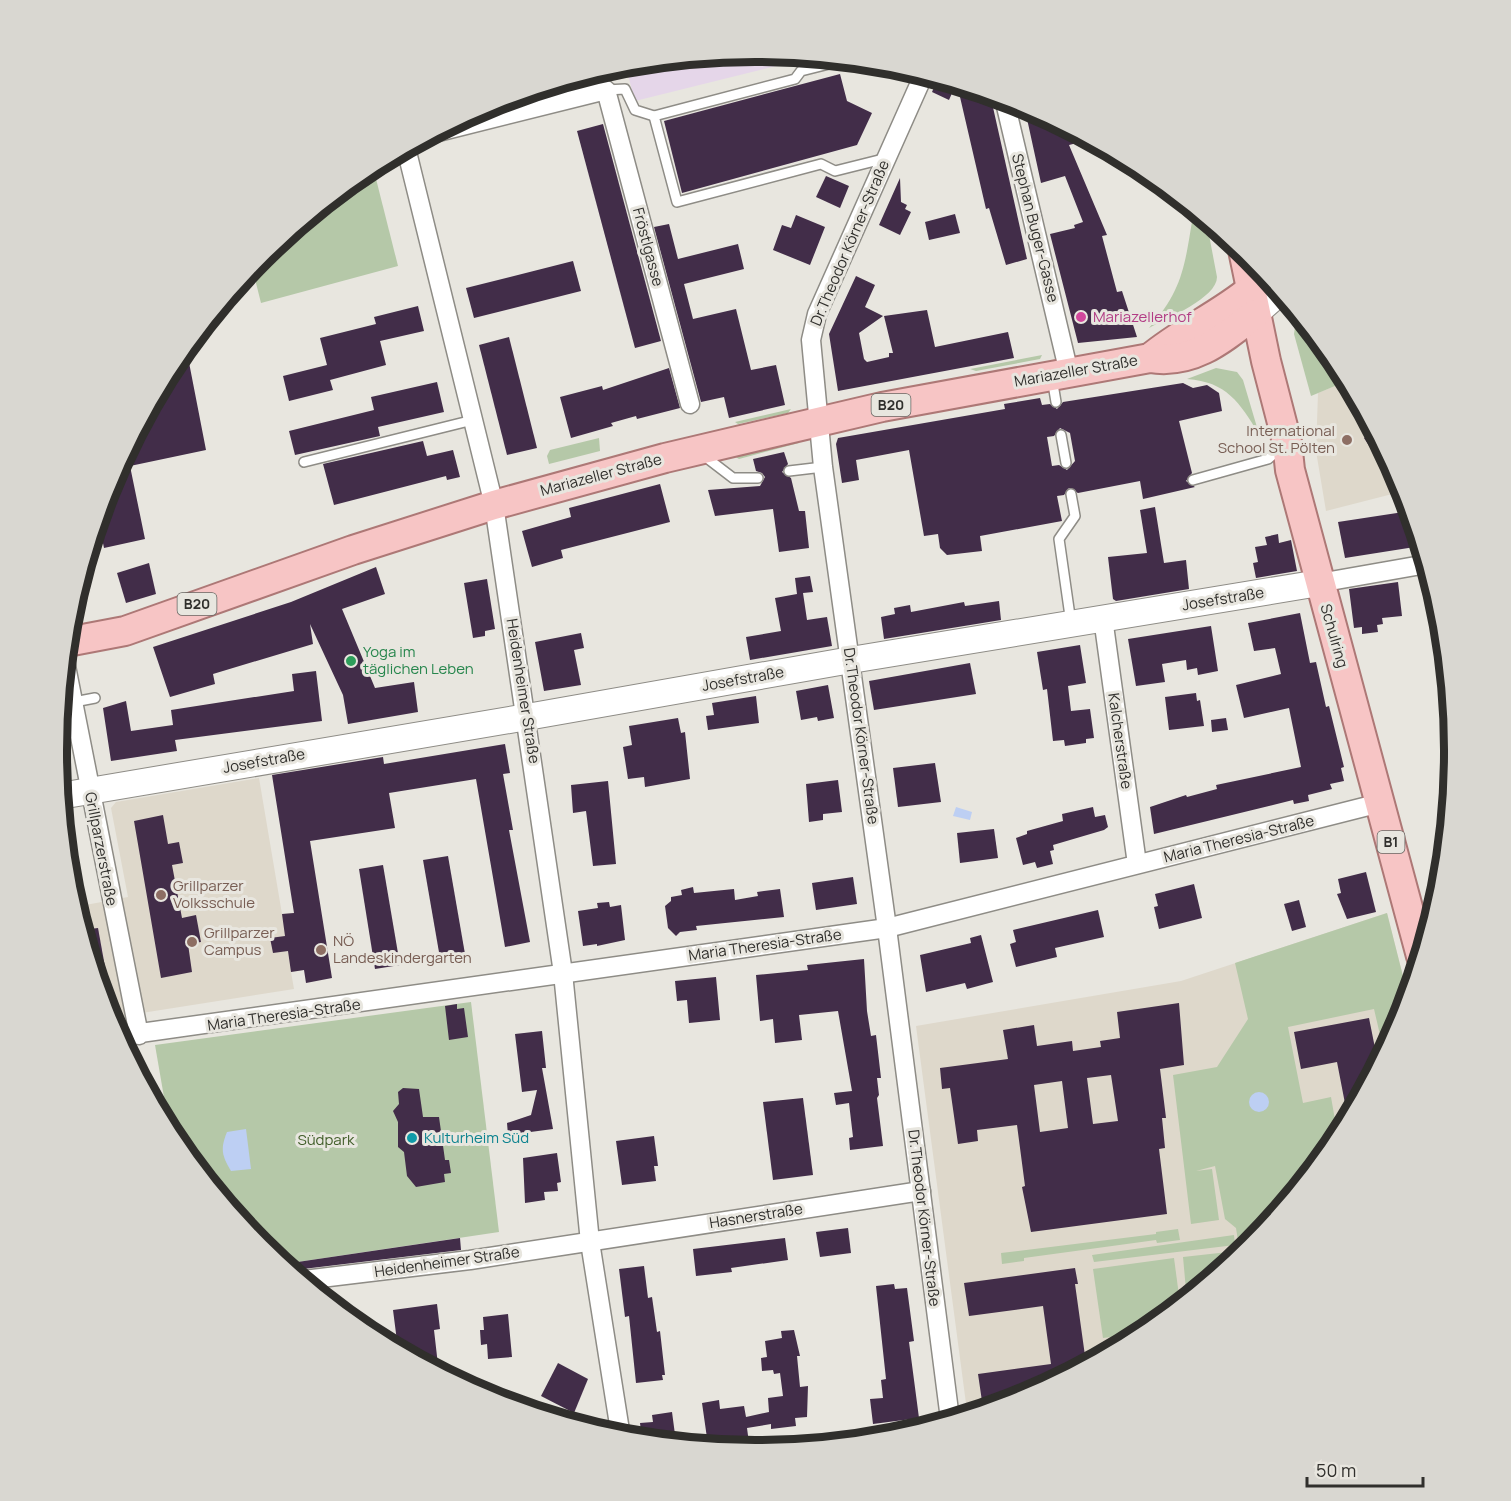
<svg xmlns="http://www.w3.org/2000/svg" width="1511" height="1501" font-family="Manrope,sans-serif">
	<rect width="100%" height="100%" fill="#e8e6df"/>
	<!-- industrial -->
	<polygon fill="#e5d6e9" points="756,51 812,57 635,101 625,64"/>
	<!-- built -->
	<g fill="#ded8cb">
		<polygon points="1347,381 1404,491 1326,511 1316,451 1318,393"/>
		<polygon points="259,778 282,914 294,913 304,970 291,972 294,989 129,1015 137,1053 131,1060 109,1018 75,907 128,897 111,808 116,802"/>
		<polygon points="1387,913 1408,996 1402,1019 1337,1139 1250,1245 1144,1332 1023,1397 970,1413 967,1411 916,1026 1181,981"/>
	</g>
	<!-- green -->
	<g fill="#b5c8a8">
		<polygon points="373,167 398,266 261,303 252,267 261,256 367,169"/>
		<path d="M1194,210L1206,219L1217,277C1217,298 1167,318 1149,328C1185,288 1185,261 1194,210Z"/>
		<polygon points="1297,313 1337,362 1347,381 1311,396 1294,334"/>
		<polygon points="1042,355 1040,359 976,371 970,369"/>
		<path d="M1216,368L1237,372L1243,380L1259,434C1239,402 1227,382 1187,379Z"/>
		<polygon points="791,409 788,413 738,424 735,422"/>
		<polygon points="599,438 600,451 549,464 547,456 550,450"/>
		<polygon points="793,441 799,443 739,459 734,456"/>
		<polygon points="1387,913 1408,996 1402,1019 1384,1052 1374,1009 1288,1027 1303,1103 1331,1097 1338,1137 1250,1245 1240,1254 1236,1228 1225,1219 1215,1166 1196,1171 1212,1169 1219,1220 1191,1224 1173,1075 1217,1067 1248,1019 1235,963"/>
		<polygon points="471,1002 499,1232 284,1264 261,1245 174,1139 170,1132 155,1045"/>
		<polygon points="1178,1229 1180,1240 1157,1243 1156,1240 1024,1258 1024,1261 1002,1264 1001,1253 1156,1234 1156,1232"/>
		<polygon points="1234,1235 1235,1245 1094,1262 1092,1255"/>
		<polygon points="1237,1251 1238,1255 1197,1289 1186,1290 1183,1257"/>
		<polygon points="1174,1258 1180,1303 1143,1333 1103,1338 1093,1269"/>
	</g>
	<!-- water -->
	<g fill="#bdcff3">
		<polygon points="956,807 972,812 970,820 953,816"/>
		<circle cx="1259" cy="1102" r="10"/>
		<path d="M246,1129L251,1169L231,1171C222,1156 220,1149 227,1132Z"/>
	</g>
	<!-- building -->
	<g fill="#422d49" fill-rule="evenodd">
		<polygon points="840,74 847,101 872,113 857,145 682,193 664,121"/>
		<polygon points="938,78 956,84 949,100 932,92"/>
		<polygon points="957,84 990,94 1027,259 1006,265 989,208 986,209"/>
		<polygon points="1024,105 1046,116 1048,127 1060,124 1089,140 1069,145 1107,235 1102,236 1117,292 1122,291 1137,337 1078,343 1050,234 1075,228 1074,225 1083,222 1065,176 1041,183"/>
		<polygon points="603,124 661,341 635,348 577,131"/>
		<polygon points="826,176 849,186 840,208 816,197"/>
		<polygon points="900,178 901,202 907,205 905,209 911,212 900,235 879,225"/>
		<polygon points="955,214 960,233 929,240 925,222"/>
		<polygon points="796,215 825,227 810,265 773,250 782,225 791,228"/>
		<polygon points="669,224 678,259 738,244 744,269 684,284 693,319 736,309 751,370 776,365 785,405 729,418 724,397 701,402 654,227"/>
		<polygon points="573,261 581,291 474,318 466,288"/>
		<polygon points="856,276 875,285 865,307 883,316 859,333 864,359 867,362 889,357 889,353 893,353 884,316 927,310 935,347 1008,332 1014,358 838,391 829,334"/>
		<polygon points="418,306 424,331 380,341 386,365 330,380 333,390 289,401 283,376 327,365 320,338 376,324 374,317"/>
		<polygon points="509,337 537,448 507,455 479,345"/>
		<polygon points="186,347 206,450 130,466 145,539 104,548 98,519 109,483 174,362"/>
		<polygon points="669,368 680,408 637,419 636,416 611,423 613,426 571,438 560,397 602,386 603,390"/>
		<polygon points="437,382 444,412 378,427 380,436 295,455 289,431 374,410 371,397"/>
		<path d="M1183,383L1193,388L1207,385L1219,393L1222,411L1179,421L1192,473L1186,481L1195,487L1143,499L1140,481L1078,493L1069,488L1064,495L1057,496L1062,521L980,536L982,551L947,555L940,548L938,534L924,536L909,450L856,460L859,480L842,483L836,444L838,438L1005,409L1004,404L1040,398L1042,405L1050,404L1057,409L1063,402ZM1060,428L1070,433L1075,461L1067,470L1059,465L1052,466L1047,437L1054,436Z"/>
		<polygon points="1374,431 1392,464 1384,469 1364,438"/>
		<polygon points="423,441 427,456 453,450 460,477 447,480 446,476 334,505 323,464"/>
		<polygon points="784,452 788,464 782,472 791,478 799,511 805,511 809,548 779,552 773,509 715,516 708,490 760,486 765,477 762,473 756,471 753,459"/>
		<polygon points="660,484 670,522 561,550 563,558 532,567 522,531 571,517 569,508"/>
		<polygon points="1155,507 1164,563 1186,560 1189,589 1116,601 1113,599 1108,557 1147,553 1140,510"/>
		<polygon points="1410,511 1421,546 1345,558 1338,522"/>
		<polygon points="1278,534 1279,543 1291,540 1297,571 1256,578 1253,563 1258,562 1255,547 1267,545 1265,537"/>
		<polygon points="149,563 156,594 126,603 117,573"/>
		<polygon points="376,567 385,594 342,609 375,688 414,682 418,712 348,724 343,695 310,624 313,644 213,674 215,684 170,697 153,647 291,602"/>
		<polygon points="810,576 813,592 803,593 807,620 827,617 832,646 750,660 746,637 781,631 775,598 797,594 795,578"/>
		<polygon points="487,579 495,629 485,631 485,636 473,638 464,583"/>
		<polygon points="1398,582 1402,616 1382,618 1383,624 1377,625 1378,632 1362,634 1362,627 1354,628 1349,589"/>
		<polygon points="999,601 1001,620 884,639 881,617 895,614 894,608 910,605 911,612 964,602 965,606"/>
		<polygon points="1300,613 1310,663 1316,662 1326,707 1329,706 1344,767 1341,768 1344,781 1330,784 1332,789 1308,795 1309,801 1294,804 1293,800 1154,834 1150,807 1186,795 1187,797 1217,789 1216,785 1301,767 1289,708 1244,718 1236,685 1281,674 1275,648 1254,651 1248,623"/>
		<polygon points="1211,626 1218,671 1198,675 1197,668 1187,670 1186,660 1162,664 1165,682 1136,686 1128,639"/>
		<polygon points="581,633 584,648 574,650 581,685 544,691 535,642"/>
		<polygon points="1080,645 1086,683 1068,686 1071,711 1090,709 1094,738 1086,739 1086,743 1065,746 1064,740 1053,741 1047,689 1043,690 1037,652"/>
		<polygon points="970,663 976,694 874,710 869,681"/>
		<polygon points="316,671 322,721 175,740 177,751 111,761 103,708 126,701 131,731 173,725 171,710 294,691 292,674"/>
		<polygon points="828,685 834,718 818,721 817,717 801,720 796,691"/>
		<polygon points="1196,693 1197,701 1200,700 1204,726 1169,730 1165,697"/>
		<polygon points="756,696 759,723 708,730 706,716 714,715 712,703"/>
		<polygon points="678,718 681,733 685,732 690,779 645,787 644,777 628,779 623,747 632,745 629,726"/>
		<polygon points="1226,718 1228,730 1212,732 1211,720"/>
		<polygon points="505,744 510,773 503,774 513,830 509,830 530,942 505,947 476,779 389,793 395,828 310,841 332,978 306,983 304,970 291,972 288,951 273,953 270,938 285,936 282,914 294,913 272,775 383,757 384,764"/>
		<polygon points="935,763 941,802 898,807 893,768"/>
		<polygon points="838,780 842,812 823,814 823,820 809,822 806,784"/>
		<polygon points="608,781 616,864 593,866 586,811 573,813 571,785"/>
		<polygon points="1093,807 1095,817 1105,815 1108,827 1104,830 1053,845 1054,850 1050,851 1053,864 1037,868 1035,862 1023,865 1016,838 1027,834 1027,831 1063,821 1062,814"/>
		<polygon points="163,815 168,844 179,842 183,863 172,865 182,918 196,915 201,942 188,944 192,972 161,978 134,821"/>
		<polygon points="994,829 998,858 960,863 957,833"/>
		<polygon points="448,856 465,954 440,958 423,860"/>
		<polygon points="383,865 400,965 375,969 359,869"/>
		<polygon points="1366,872 1376,912 1347,919 1337,894 1341,893 1338,879"/>
		<polygon points="853,877 857,904 816,910 812,883"/>
		<polygon points="1194,884 1202,918 1159,929 1154,907 1158,906 1155,894"/>
		<polygon points="693,887 694,893 734,889 735,900 758,896 757,892 780,889 784,917 696,926 697,930 680,932 676,936 668,928 665,906 671,901 671,897 682,895 681,890"/>
		<polygon points="1299,900 1306,927 1292,931 1284,904"/>
		<polygon points="609,902 610,907 621,905 625,940 597,946 597,944 583,946 578,911 598,908 597,903"/>
		<polygon points="1098,910 1104,937 1055,948 1057,957 1016,967 1010,944 1016,942 1013,930"/>
		<polygon points="98,928 109,989 101,991 92,961 90,929"/>
		<polygon points="981,935 993,982 967,989 965,983 926,992 920,955 971,943 970,938"/>
		<polygon points="864,959 867,1011 871,1036 876,1035 881,1078 877,1078 879,1095 877,1098 883,1146 850,1150 849,1138 853,1137 849,1103 836,1105 834,1093 852,1091 838,1011 799,1015 802,1040 775,1043 773,1019 760,1021 756,975 808,970 807,965"/>
		<polygon points="716,977 720,1020 689,1023 687,1000 677,1001 675,981"/>
		<path d="M1179,1003L1184,1065L1160,1069L1166,1118H1162L1165,1148L1159,1149L1167,1214L1031,1232L1022,1187L1025,1186L1017,1125L977,1130L978,1141L958,1144L950,1088L942,1089L940,1068L1008,1059L1003,1030L1034,1025L1037,1046L1072,1041L1073,1051L1101,1047L1100,1041L1120,1038L1117,1012ZM1111,1075L1118,1121L1093,1124L1087,1078ZM1062,1081L1068,1128L1040,1132L1034,1085Z"/>
		<polygon points="457,1004 457,1009 464,1008 468,1037 449,1040 445,1006"/>
		<polygon points="1369,1018 1378,1063 1348,1119 1337,1062 1301,1069 1294,1032"/>
		<polygon points="542,1031 546,1068 542,1068 553,1129 508,1135 507,1123 531,1115 537,1090 522,1092 515,1034"/>
		<polygon points="403,1088 419,1089 423,1117 439,1117 445,1160 449,1160 451,1173 444,1174 445,1182 416,1187 407,1176 404,1152 398,1147 398,1122 393,1111 399,1104 398,1092"/>
		<polygon points="803,1098 813,1175 773,1180 763,1102"/>
		<polygon points="654,1136 658,1166 654,1166 656,1181 622,1185 616,1141"/>
		<polygon points="557,1153 561,1182 557,1183 558,1191 544,1192 545,1200 525,1203 523,1158"/>
		<polygon points="848,1228 851,1253 820,1257 816,1232"/>
		<polygon points="460,1238 461,1250 303,1269 295,1273 284,1264"/>
		<polygon points="785,1238 788,1260 731,1268 732,1272 696,1276 693,1249"/>
		<polygon points="644,1266 648,1298 652,1297 657,1332 660,1331 665,1375 662,1375 663,1380 636,1383 629,1316 625,1317 619,1269"/>
		<polygon points="1075,1268 1078,1284 1075,1284 1086,1363 1023,1397 983,1408 978,1374 1051,1364 1043,1306 969,1316 964,1283"/>
		<polygon points="894,1284 895,1289 907,1288 914,1341 909,1342 919,1418 873,1424 870,1399 883,1398 881,1380 886,1379 876,1286"/>
		<polygon points="437,1304 440,1329 434,1330 438,1365 430,1366 398,1349 393,1310"/>
		<polygon points="508,1314 512,1357 488,1359 487,1344 481,1345 480,1330 484,1330 483,1317"/>
		<polygon points="794,1330 800,1356 797,1356 800,1387 808,1386 807,1417 795,1418 796,1426 771,1429 771,1424 747,1428 749,1443 722,1447 708,1445 702,1403 719,1400 720,1409 744,1406 746,1417 769,1412 768,1398 783,1396 780,1373 774,1374 773,1370 762,1371 761,1358 767,1357 765,1341 782,1338 781,1331"/>
		<polygon points="558,1363 588,1379 574,1413 541,1396"/>
		<polygon points="672,1412 676,1442 642,1439 640,1423 653,1422 652,1415"/>
	</g>
	<g fill="none" stroke-linecap="round" stroke-linejoin="round">
		<defs>
			<g id="lane">
				<polyline points="845,60 801,71 795,79 654,116 677,202 821,164 835,171 887,158"/>
				<polyline points="633,63 640,62"/>
				<polyline points="606,90 625,89 635,110 654,116"/>
				<polyline points="1052,378 1056,402"/>
				<polyline points="1061,435 1066,463"/>
				<polyline points="703,455 733,478 758,478"/>
				<polyline points="304,462 473,420"/>
				<polyline points="789,471 823,467"/>
				<polyline points="1193,480 1268,459 1283,446"/>
				<polyline points="1071,494 1075,516 1059,539 1071,623"/>
				<polyline points="74,702 95,698"/>
			</g>
			<g id="street">
				<polyline points="924,74 817,314 811,340 823,467 887,928 950,1419"/>
				<polyline points="1004,98 1069,373"/>
				<polyline points="434,133 606,90 690,404"/>
				<polyline points="406,148 494,505 563,973 590,1242 621,1437"/>
				<polyline points="1319,583 1427,564"/>
				<polyline points="1103,618 1137,864"/>
				<polyline points="65,661 139,1035"/>
				<polyline points="119,1036 887,928 1380,803"/>
				<polyline points="304,1280 470,1260 921,1191"/>
			</g>
			<g id="secondary">
				<polyline points="1255,314 1280,292"/>
				<polyline points="60,796 527,717 851,660 1319,583"/>
			</g>
			<g id="primary">
				<polyline points="1243,250 1266,361 1287,442 1290,470 1421,956"/>
				<path d="M1150,358C1181,332 1218,316 1250,290"/>
				<path d="M67,642L125,631L353,550L494,505L665,458L882,407L1150,358C1193,365 1223,339 1255,314"/>
			</g>
		</defs>
		<!-- lane casing -->
		<use href="#lane" stroke="#8e8c86" stroke-width="12"/>
		<!-- street casing -->
		<use href="#street" stroke="#8e8c86" stroke-width="21"/>
		<!-- secondary casing -->
		<use href="#secondary" stroke="#8e8c86" stroke-width="28"/>
		<!-- primary casing -->
		<use href="#primary" stroke="#ad7876" stroke-width="32"/>
		<!-- lane -->
		<use href="#lane" stroke="#fff" stroke-width="9"/>
		<!-- street -->
		<use href="#street" stroke="#fff" stroke-width="18"/>
		<!-- secondary -->
		<use href="#secondary" stroke="#fff" stroke-width="26"/>
		<!-- primary -->
		<use href="#primary" stroke="#f7c5c5" stroke-width="28"/>
	</g>
	<!-- markers -->
	<circle fill="#d1479c" stroke="#e8e6df" stroke-width="2" cx="1081" cy="317" r="6"/>
	<g fill="#8d6e63" stroke="#e8e6df" stroke-width="2">
		<circle cx="1347" cy="440" r="6"/>
		<circle cx="161" cy="895" r="6"/>
		<circle cx="192" cy="942" r="6"/>
		<circle cx="321" cy="950" r="6"/>
	</g>
	<circle fill="#2e9e5b" stroke="#e8e6df" stroke-width="2" cx="351" cy="661" r="6"/>
	<circle fill="#0f9aa8" stroke="#e8e6df" stroke-width="2" cx="412" cy="1138" r="6"/>
	<g text-anchor="middle" stroke-width="6" stroke-linejoin="round" paint-order="stroke">
		<!-- shield labels -->
		<g fill="#e8e6df" stroke="#676662" stroke-width="1.5">
			<rect x="871.5" y="394" width="39" height="22" rx="4.5"/>
			<rect x="177.5" y="593" width="39" height="22" rx="4.5"/>
			<rect x="1377.5" y="831" width="27" height="22" rx="4.5"/>
		</g>
		<g font-size="14" font-weight="bold" fill="#302f2c">
			<text x="891" y="410">B20</text>
			<text x="197" y="609">B20</text>
			<text x="1391" y="847">B1</text>
		</g>
		<!-- street labels -->
		<g font-size="15" fill="#302f2c" stroke="#e8e6df">
			<text transform="translate(1035 228) rotate(76)" y="5">Stephan Buger-Gasse</text>
			<text transform="translate(850 243) rotate(-67)" y="5">Dr.Theodor Körner-Straße</text>
			<text transform="translate(648 247) rotate(75)" y="5">Fröstlgasse</text>
			<text transform="translate(1076 371) rotate(-10)" y="5">Mariazeller Straße</text>
			<text transform="translate(601 475) rotate(-15)" y="5">Mariazeller Straße</text>
			<text transform="translate(1223 599) rotate(-9)" y="5">Josefstraße</text>
			<text transform="translate(1334 636) rotate(74)" y="5">Schulring</text>
			<text transform="translate(743 679) rotate(-10)" y="5">Josefstraße</text>
			<text transform="translate(523 691) rotate(81)" y="5">Heidenheimer Straße</text>
			<text transform="translate(861 736) rotate(82)" y="5">Dr.Theodor Körner-Straße</text>
			<text transform="translate(1120 741) rotate(82)" y="5">Kalcherstraße</text>
			<text transform="translate(264 761) rotate(-10)" y="5">Josefstraße</text>
			<text transform="translate(1239 839) rotate(-14)" y="5">Maria Theresia-Straße</text>
			<text transform="translate(101 849) rotate(79)" y="5">Grillparzerstraße</text>
			<text transform="translate(765 945) rotate(-8)" y="5">Maria Theresia-Straße</text>
			<text transform="translate(284 1015) rotate(-8)" y="5">Maria Theresia-Straße</text>
			<text transform="translate(756 1216) rotate(-9)" y="5">Hasnerstraße</text>
			<text transform="translate(924 1218) rotate(83)" y="5">Dr.Theodor Körner-Straße</text>
			<text transform="translate(447 1262) rotate(-8)" y="5">Heidenheimer Straße</text>
		</g>
		<!-- hotel labels -->
		<g font-size="15" fill="#b23c85" stroke="#e8e6df" text-anchor="start">
			<text x="1093" y="322">Mariazellerhof</text>
		</g>
		<!-- education labels -->
		<g font-size="15" fill="#785e54" stroke="#e8e6df" text-anchor="start">
			<text x="1335" y="436" text-anchor="end">International<tspan x="1335" dy="17">School St. Pölten</tspan></text>
			<text x="173" y="891">Grillparzer<tspan x="173" dy="17">Volksschule</tspan></text>
			<text x="204" y="938">Grillparzer<tspan x="204" dy="17">Campus</tspan></text>
			<text x="333" y="946">NÖ<tspan x="333" dy="17">Landeskindergarten</tspan></text>
		</g>
		<!-- leisure labels -->
		<g font-size="15" fill="#27864d" stroke="#e8e6df" text-anchor="start">
			<text x="363" y="657">Yoga im<tspan x="363" dy="17">täglichen Leben</tspan></text>
		</g>
		<!-- culture labels -->
		<g font-size="15" fill="#0d838f" stroke="#e8e6df" text-anchor="start">
			<text x="424" y="1143">Kulturheim Süd</text>
		</g>
		<!-- park labels -->
		<g font-size="15" fill="#435f2b" stroke="#e8e6df">
			<text x="326" y="1145">Südpark</text>
		</g>
	</g>
	<!-- crop -->
	<path d="M0 0H1511V1501H0ZM755 62H756A688 688 0 0 1 1444 750V752A688 688 0 0 1 756 1440H755A688 688 0 0 1 67 752V750A688 688 0 0 1 755 62Z" fill="#d9d7d1" fill-rule="evenodd"/>
	<path fill="none" stroke="#302f2c" stroke-width="8" d="M755 62H756A688 688 0 0 1 1444 750V752A688 688 0 0 1 756 1440H755A688 688 0 0 1 67 752V750A688 688 0 0 1 755 62Z"/>
	<!-- scale -->
	<path d="M1307 1477v9h116v-9" fill="none" stroke="#302f2c" stroke-width="3"/>
	<text x="1316" y="1477" font-size="18" fill="#302f2c" stroke="#e8e6df" stroke-width="4.5" paint-order="stroke">50 m</text>
</svg>
